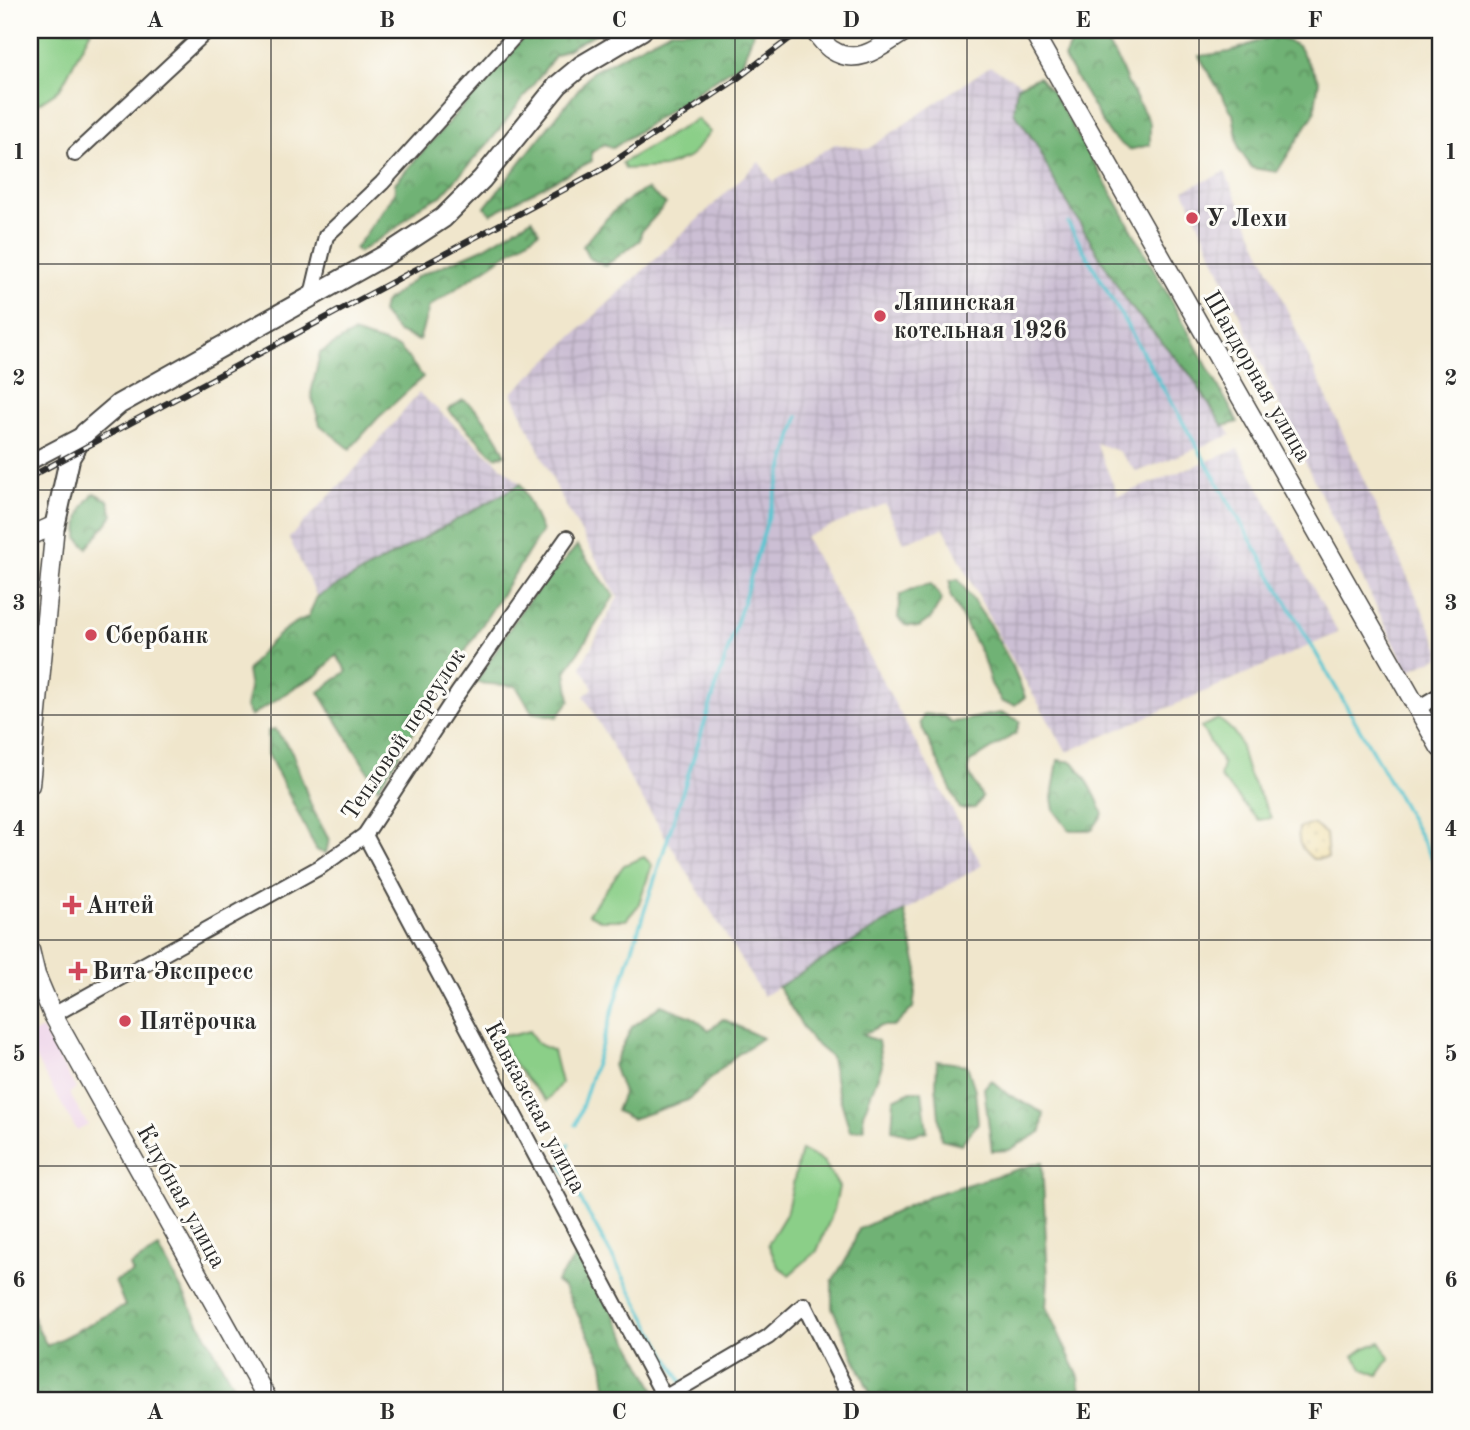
<svg xmlns="http://www.w3.org/2000/svg" width="1470" height="1430" font-family="'Old Standard TT',serif">
	<defs>
		<pattern id="industrial-grid" width="8" height="8" patternUnits="userSpaceOnUse" patternTransform="scale(1.75)"><rect width="8" height="8" fill="#ccbfd4"/><path d="M0 4h8M4 0v8" fill="none" stroke="#afa4b6"/></pattern>
		<pattern id="forest-crowns" width="20" height="18" patternUnits="userSpaceOnUse" patternTransform="scale(1.75)"><rect width="20" height="18" fill="#70b274"/><path d="M2 6a3 3 0 1 1 6 0M12 15a3 3 0 1 1 6 0" fill="none" stroke="#5c915f"/></pattern>
		<pattern id="sand-dots" width="8" height="8" patternUnits="userSpaceOnUse" patternTransform="scale(1.75)"><rect width="8" height="8" fill="#eeda9e"/><path d="M2 2h.1M6 6h.1" fill="none" stroke="#cb8" stroke-width="1.8" stroke-linecap="round"/></pattern>
	</defs>
	<rect width="100%" height="100%" fill="#fdfcf7"/>
	<filter id="ink" filterUnits="userSpaceOnUse"><feTurbulence type="fractalNoise" baseFrequency=".0143" numOctaves="2"/><feDisplacementMap in="SourceGraphic" scale="14" xChannelSelector="R" yChannelSelector="G"/><feConvolveMatrix kernelMatrix="1 2 1 2 8 2 1 2 1" color-interpolation-filters="sRGB"/></filter>
	<filter id="wash" filterUnits="userSpaceOnUse"><feTurbulence type="fractalNoise" baseFrequency=".00686" numOctaves="4" result="noise"/><feDisplacementMap in="SourceGraphic" scale="28" xChannelSelector="R" yChannelSelector="G"/><feGaussianBlur stdDeviation="1.57" result="paint"/><feColorMatrix in="noise" values="0 0 0 0 0 0 0 0 0 0 0 0 0 0 0 0 0 1.4 0 .05"/><feComposite in="paint" operator="in"/></filter>
	<g filter="url(#wash)">
		<rect width="100%" height="100%" fill="#f0e6cc"/>
		<!-- built -->
		<polygon fill="#edd1e9" points="30,1028 33,1034 42,1029 76,1089 69,1093 88,1125 77,1131 30,1049"/>
		<!-- industrial -->
		<g fill="url(#industrial-grid)">
			<polygon points="990,66 1032,90 1231,435 1137,472 1118,451 1096,443 1118,496 1238,449 1338,633 1067,752 998,635 944,528 904,542 885,504 805,537 982,865 763,996 635,787 584,696 593,688 581,666 618,597 562,499 512,393 759,162 773,182 835,144 868,149"/>
			<polygon points="1225,172 1440,649 1440,657 1408,671 1304,460 1184,190"/>
			<polygon points="419,393 521,484 317,597 289,538 357,467"/>
		</g>
		<!-- green -->
		<g fill="#8bcf88" stroke="#5b7d5a" stroke-width="2">
			<polygon points="30,30 91,30 60,89 30,109"/>
			<polygon points="697,119 710,132 690,157 665,167 625,169 622,163"/>
			<path d="M1218,719C1248,739 1237,749 1250,777C1257,791 1265,802 1271,818L1259,820C1244,807 1235,791 1220,778L1223,764L1201,727Z"/>
			<polygon points="644,857 652,865 638,906 626,920 600,920 588,914 624,865"/>
			<path d="M529,1031L537,1043L553,1051L561,1083L547,1101C528,1082 507,1060 500,1034L514,1035Z"/>
			<polygon points="801,1150 824,1162 839,1187 834,1210 817,1251 789,1275 778,1266 768,1244 786,1214"/>
			<polygon points="1380,1342 1390,1358 1378,1375 1363,1369 1354,1356 1365,1348"/>
		</g>
		<!-- forest -->
		<g fill="url(#forest-crowns)" stroke="#4e6e50" stroke-width="2">
			<polygon points="530,30 602,30 555,56 492,139 441,196 420,206 396,228 359,252 355,249 395,193 395,183"/>
			<polygon points="671,30 754,30 743,61 613,148 604,144 591,153 592,161 491,214 485,207 592,72"/>
			<polygon points="1087,34 1105,42 1117,58 1127,82 1150,123 1150,145 1129,150 1110,135 1064,58 1072,40"/>
			<polygon points="1274,35 1298,46 1319,81 1314,114 1277,172 1252,168 1239,149 1233,114 1199,56 1230,52"/>
			<polygon points="1039,77 1053,93 1116,201 1238,422 1223,426 1190,374 1129,305 1052,177 1037,145 1014,112 1017,86"/>
			<path d="M647,189L666,204L641,232L640,240L605,266L589,258L583,246C599,225 622,199 647,189Z"/>
			<polygon points="532,219 539,232 429,307 419,341 398,332 382,313 384,303 418,276 483,248"/>
			<polygon points="353,333 400,348 423,377 378,418 350,449 320,425 311,394 320,353"/>
			<path d="M463,400C477,406 501,440 505,455L495,457L448,410Z"/>
			<path d="M521,484L542,531L378,788L319,692L347,671L337,656L334,657L319,674L297,686L251,716L246,707L250,689L247,671C261,650 284,625 308,617L317,597Z"/>
			<path d="M94,493L108,500L113,515L87,548L78,538C78,516 80,508 94,493Z"/>
			<polygon points="577,546 614,596 566,672 570,700 557,717 532,712 516,686 476,683 523,607"/>
			<path d="M30,553L34,554C40,575 43,606 30,625Z"/>
			<polygon points="958,579 988,622 1012,665 1025,697 1015,705 1002,702 991,684 982,655 950,595 950,581"/>
			<polygon points="931,584 942,599 931,618 919,627 905,625 898,618 900,595 917,587"/>
			<path d="M1003,713L1020,721L1016,733L969,763V773L982,797L975,808L960,809L920,723L924,714L944,716L951,722C970,721 984,714 1003,713Z"/>
			<polygon points="275,729 292,752 312,808 329,840 326,853 317,851 268,754 268,731"/>
			<path d="M1058,760L1073,762C1087,778 1096,794 1103,814L1092,830H1069L1054,810L1052,798Z"/>
			<polygon points="904,911 918,970 913,1008 895,1026 879,1026 862,1035 878,1041 882,1066 863,1114 864,1129 850,1131 837,1088 831,1057 811,1040 778,987"/>
			<polygon points="661,1005 692,1017 709,1030 723,1019 762,1038 734,1057 688,1100 632,1119 616,1111 623,1093 613,1065 632,1027"/>
			<polygon points="937,1061 967,1065 975,1090 978,1123 961,1144 941,1139 936,1085"/>
			<polygon points="991,1080 1007,1094 1044,1113 1041,1132 1009,1150 992,1151 984,1088"/>
			<polygon points="911,1091 922,1091 927,1131 912,1135 892,1130 894,1099"/>
			<polygon points="1042,1162 1048,1280 1046,1307 1079,1377 1082,1400 873,1400 832,1307 832,1281 847,1258 859,1229 929,1196"/>
			<polygon points="159,1248 241,1400 30,1400 30,1312 47,1346 125,1306 115,1281 133,1273 130,1266"/>
			<polygon points="580,1251 659,1398 652,1400 600,1400 606,1387 603,1363 564,1288 556,1282"/>
		</g>
		<!-- sand -->
		<path fill="url(#sand-dots)" stroke="#8c8264" stroke-width="2" d="M1313,824L1326,834L1328,858L1313,859C1301,849 1297,843 1299,828Z"/>
		<g fill="none" stroke-linecap="round" stroke-linejoin="round">
			<!-- stream -->
			<g stroke="#5ac6d1" stroke-width="3.5">
				<polyline points="1068,223 1381,766 1440,872"/>
				<polyline points="576,1125 743,603 798,417"/>
				<polyline points="569,1144 562,1166 682,1383"/>
				<polyline points="686,1390 691,1400"/>
			</g>
		</g>
	</g>
	<g filter="url(#ink)">
		<g fill="none" stroke-linecap="round" stroke-linejoin="round">
			<defs>
				<g id="minor">
					<polyline points="75,154 208,30"/>
					<polyline points="312,295 326,236 382,183 520,30"/>
					<polyline points="30,462 83,434"/>
					<polyline points="1418,708 1440,695"/>
					<polyline points="365,835 666,1400"/>
					<polyline points="53,1015 320,867 365,835 458,693 567,538"/>
					<polyline points="664,1398 768,1337 804,1305 851,1400"/>
				</g>
				<g id="tertiary">
					<path d="M813,30C819,36 825,46 832,50C859,68 884,44 907,30"/>
					<polyline points="1032,30 1440,748"/>
					<polyline points="30,536 55,525 30,785"/>
					<polyline points="30,950 36,975 53,1015 268,1400"/>
				</g>
				<polyline id="secondary" points="55,525 70,457 85,433 119,404 391,252 443,218 482,179 558,85 581,66 642,30"/>
			</defs>
			<!-- minor casing -->
			<use href="#minor" stroke="#494743" stroke-width="18"/>
			<!-- tertiary casing -->
			<use href="#tertiary" stroke="#494743" stroke-width="21"/>
			<!-- secondary casing -->
			<use href="#secondary" stroke="#494743" stroke-width="23"/>
			<!-- minor -->
			<use href="#minor" stroke="#fff" stroke-width="14"/>
			<!-- tertiary -->
			<use href="#tertiary" stroke="#fff" stroke-width="18"/>
			<!-- secondary -->
			<use href="#secondary" stroke="#fff" stroke-width="19"/>
			<defs>
				<polyline id="rail" points="30,477 604,168 734,81 801,30"/>
			</defs>
			<!-- rail casing -->
			<use href="#rail" stroke="#2b2b2b" stroke-width="6"/>
			<!-- rail -->
			<use href="#rail" stroke="#fdfcf7" stroke-width="3.5" stroke-dasharray="10" stroke-linecap="butt"/>
		</g>
	</g>
	<!-- grid -->
	<path fill="none" stroke="#2b2b2b" stroke-width="2" stroke-opacity="0.55" d="M271,30V1400M503,30V1400M735,30V1400M967,30V1400M1199,30V1400M30,264H1440M30,490H1440M30,715H1440M30,940H1440M30,1166H1440"/>
	<!-- markers -->
	<g fill="#d1495b" stroke="#fdfcf7" stroke-width="2.5">
		<circle cx="1192" cy="218" r="7"/>
		<circle cx="880" cy="316" r="7"/>
		<circle cx="91" cy="635" r="7"/>
		<path d="M68.5 894.5h7v7h7v7h-7v7h-7v-7h-7v-7h7z"/>
		<path d="M74.5 960.5h7v7h7v7h-7v7h-7v-7h-7v-7h7z"/>
		<circle cx="125" cy="1021" r="7"/>
	</g>
	<g text-anchor="middle" stroke-width="6" stroke-linejoin="round" paint-order="stroke">
		<!-- poi labels -->
		<g font-size="24" font-weight="bold" fill="#2b2b2b" stroke="#fdfcf7" text-anchor="start">
			<text x="1206" y="226">У Лехи</text>
			<text x="894" y="310">Ляпинская<tspan x="894" dy="28">котельная 1926</tspan></text>
			<text x="105" y="643">Сбербанк</text>
			<text x="86" y="913">Антей</text>
			<text x="92" y="979">Вита Экспресс</text>
			<text x="139" y="1029">Пятёрочка</text>
		</g>
		<!-- street labels -->
		<g font-size="24" fill="#2b2b2b" stroke="#fdfcf7">
			<text transform="translate(1258 376) rotate(60)" y="8">Шандорная улица</text>
			<text transform="translate(403 734) rotate(-56)" y="8">Тепловой переулок</text>
			<text transform="translate(536 1107) rotate(62)" y="8">Кавказская улица</text>
			<text transform="translate(182 1196) rotate(61)" y="8">Клубная улица</text>
		</g>
	</g>
	<!-- margin -->
	<rect width="1470" height="1430" fill="none" stroke="#fdfcf7" stroke-width="77"/>
	<rect x="38" y="38" width="1394" height="1354" fill="none" stroke="#2b2b2b" stroke-width="2.5"/>
	<g font-size="23" text-anchor="middle" font-weight="bold" fill="#2b2b2b">
		<text x="155" y="27">A</text>
		<text x="387" y="27">B</text>
		<text x="619" y="27">C</text>
		<text x="851" y="27">D</text>
		<text x="1083" y="27">E</text>
		<text x="1315" y="27">F</text>
		<text x="19" y="159">1</text>
		<text x="1451" y="159">1</text>
		<text x="19" y="385">2</text>
		<text x="1451" y="385">2</text>
		<text x="19" y="610">3</text>
		<text x="1451" y="610">3</text>
		<text x="19" y="836">4</text>
		<text x="1451" y="836">4</text>
		<text x="19" y="1061">5</text>
		<text x="1451" y="1061">5</text>
		<text x="19" y="1287">6</text>
		<text x="1451" y="1287">6</text>
		<text x="155" y="1419">A</text>
		<text x="387" y="1419">B</text>
		<text x="619" y="1419">C</text>
		<text x="851" y="1419">D</text>
		<text x="1083" y="1419">E</text>
		<text x="1315" y="1419">F</text>
	</g>
</svg>
